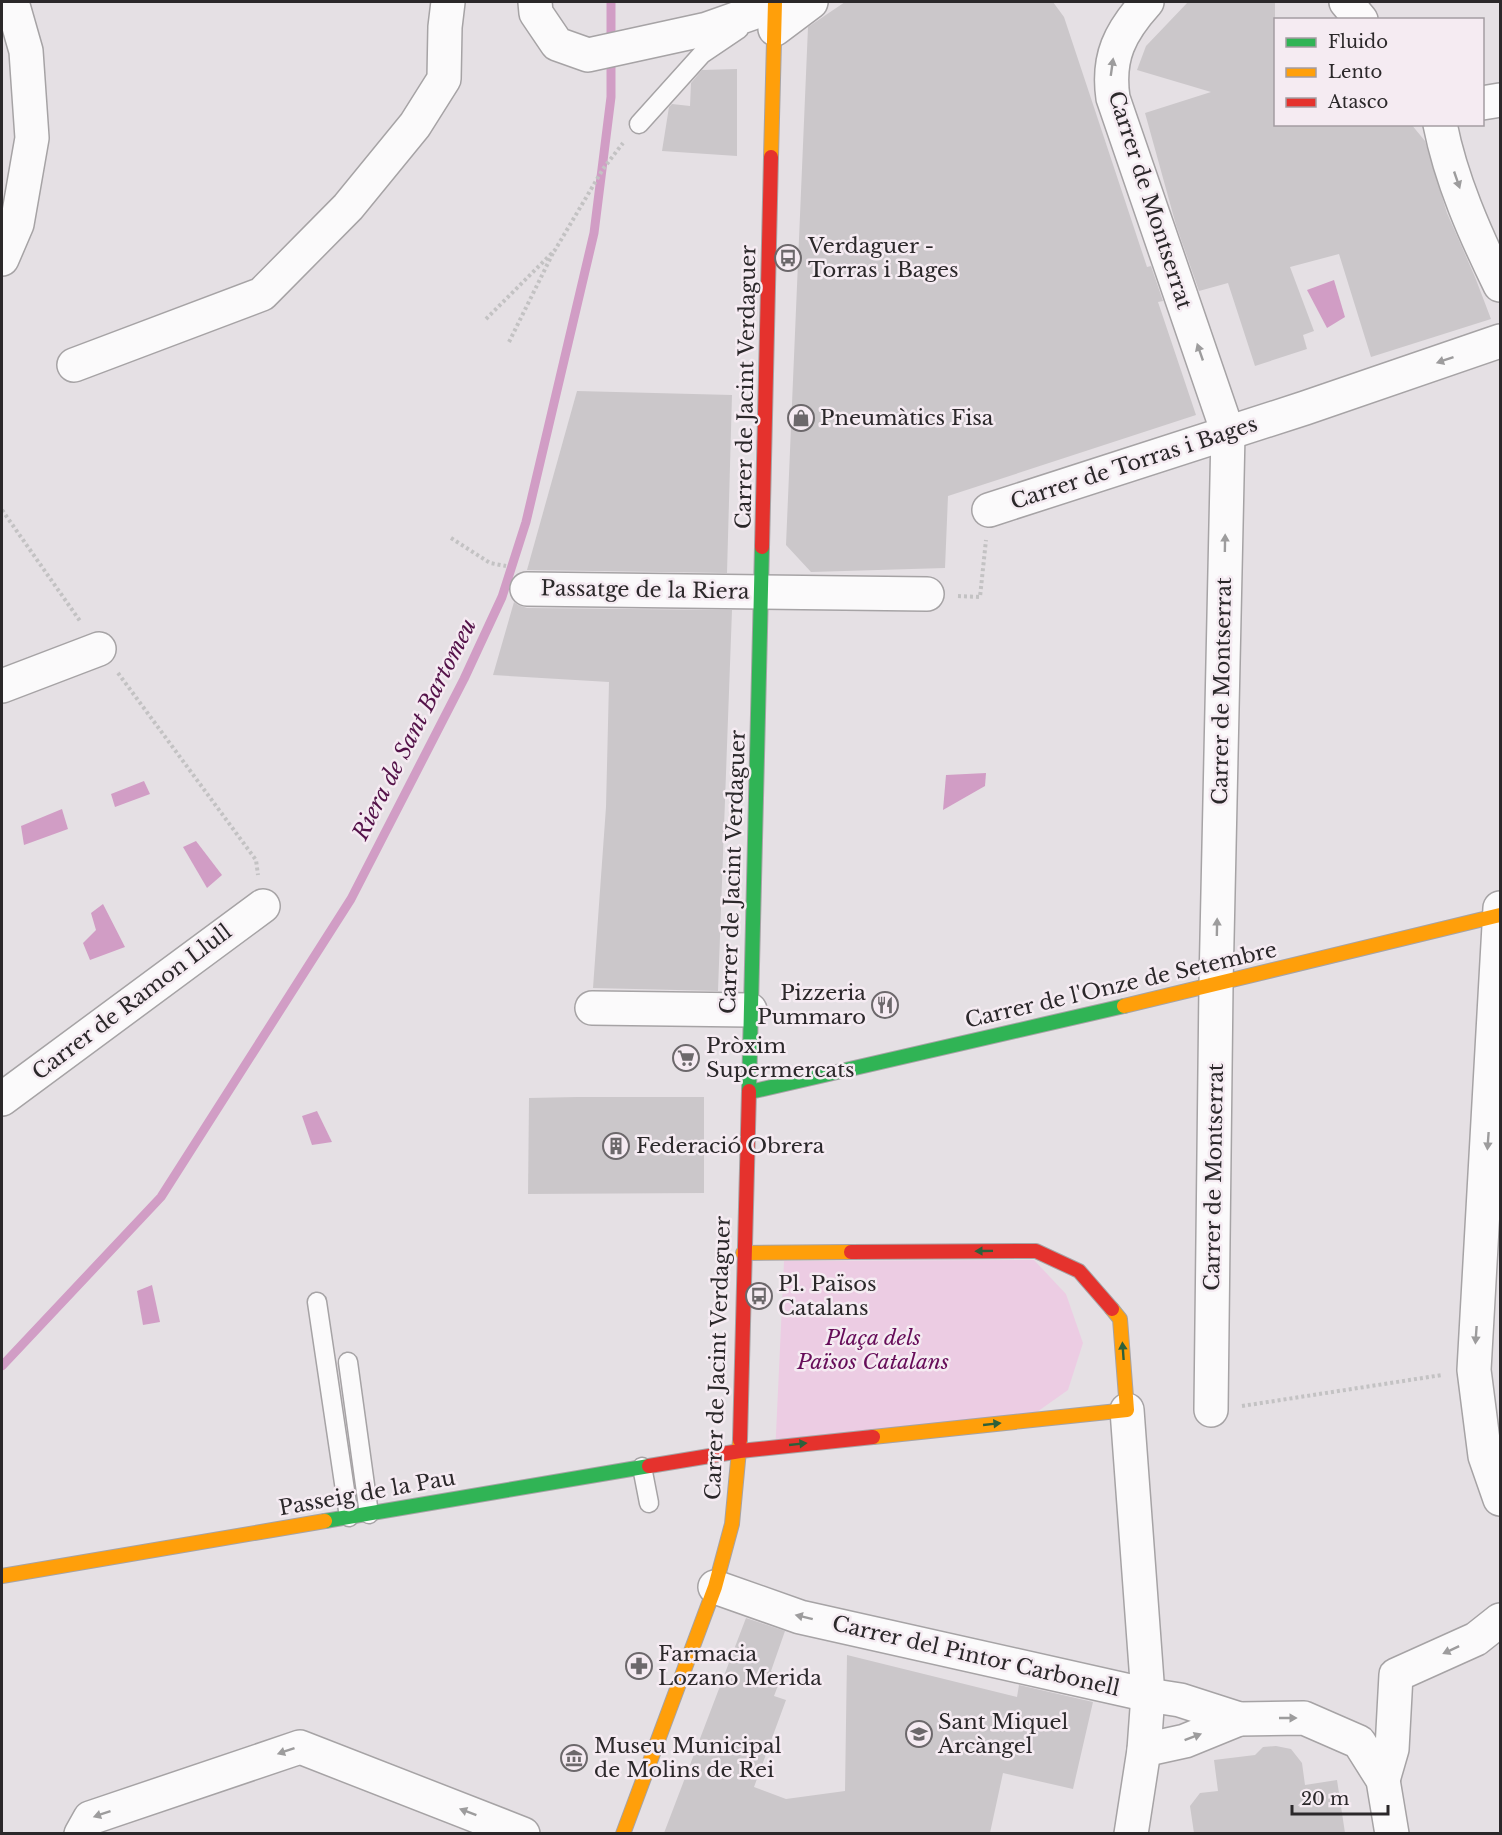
<svg xmlns="http://www.w3.org/2000/svg" width="1502" height="1835" font-family="'Libre Baskerville',serif">
	<rect width="100%" height="100%" fill="#e5e0e4"/>
	<!-- green -->
	<polygon fill="#eccce3" points="1034,1260 1066,1294 1083,1343 1068,1390 1027,1419 775,1455 784,1261"/>
	<!-- water -->
	<g fill="#d19dc5">
		<polygon points="1334,280 1345,317 1327,328 1307,290"/>
		<polygon points="986,773 985,786 943,810 946,775"/>
		<polygon points="144,781 150,794 115,807 111,794"/>
		<polygon points="62,809 68,829 24,845 21,826"/>
		<polygon points="196,841 222,875 207,888 183,847"/>
		<polygon points="103,904 125,947 90,960 83,943 96,930 91,913"/>
		<polygon points="317,1111 332,1142 312,1145 302,1116"/>
		<polygon points="152,1285 160,1322 143,1325 137,1291"/>
	</g>
	<g fill="none" stroke-linecap="round" stroke-linejoin="round">
		<!-- stream -->
		<polyline stroke="#d19dc5" stroke-width="9" points="2,1366 161,1197 351,899 464,679 502,597 526,522 594,233 611,97 611,2"/>
	</g>
	<!-- building -->
	<g fill="#cbc7ca">
		<polygon points="845,2 1053,2 1064,17 1147,267 1151,266 1163,301 1158,302 1196,415 948,496 945,568 811,572 786,545 808,27"/>
		<polygon points="1188,2 1275,2 1275,124 1411,124 1425,141 1447,213 1475,277 1491,319 1371,357 1339,254 1290,267 1314,331 1303,335 1307,349 1255,366 1228,283 1199,291 1176,225 1145,113 1211,92 1137,70 1146,46"/>
		<polygon points="737,69 737,156 662,151 669,107 672,104 690,106 691,83 702,70"/>
		<polygon points="577,391 732,395 727,573 527,570"/>
		<polygon points="514,602 518,605 527,608 732,610 718,991 593,988 606,807 609,682 493,675"/>
		<polygon points="577,1097 704,1097 704,1193 528,1194 529,1098"/>
		<polygon points="746,1618 785,1631 771,1671 782,1675 774,1696 786,1700 754,1787 786,1799 845,1791 847,1655 1017,1697 1019,1685 1093,1702 1073,1789 1003,1773 990,1833 664,1833"/>
		<polygon points="1276,1746 1291,1749 1302,1763 1305,1785 1337,1780 1345,1833 1194,1833 1190,1806 1200,1793 1218,1791 1214,1760 1255,1755 1263,1747"/>
	</g>
	<g fill="none" stroke-linecap="round" stroke-linejoin="round">
		<defs>
			<g id="lane">
				<polyline points="639,124 702,54 739,29"/>
				<polyline points="317,1302 349,1517"/>
				<polyline points="348,1362 369,1514"/>
				<polyline points="642,1467 649,1503"/>
			</g>
			<g id="street">
				<polyline points="535,2 536,13 557,44 588,55 707,29 775,5"/>
				<path d="M1147,2C1120,32 1107,57 1113,98L1228,433L1216,985L1211,1410"/>
				<polyline points="1346,2 1361,20"/>
				<polyline points="775,29 811,2"/>
				<polyline points="1482,103 1500,100"/>
				<path d="M1440,124C1451,180 1475,234 1500,285"/>
				<polyline points="2,259 17,224 32,138 26,51 12,2"/>
				<polyline points="74,365 262,294 348,207 415,125 444,79 445,27 448,2"/>
				<polyline points="989,510 1305,408 1500,341"/>
				<polyline points="527,589 927,594"/>
				<polyline points="2,686 99,649"/>
				<polyline points="1500,908 1474,1370 1485,1456 1500,1499"/>
				<polyline points="592,1008 750,1010"/>
				<polyline points="2,1099 263,906"/>
				<polyline points="1127,1410 1148,1695 1144,1750 1131,1834"/>
				<polyline points="715,1587 800,1617 1148,1695 1180,1700 1239,1719 1304,1718 1359,1742 1383,1780 1392,1834"/>
				<polyline points="1144,1750 1185,1741 1239,1719"/>
				<polyline points="1383,1780 1392,1749 1396,1675 1476,1639 1500,1620"/>
				<polyline points="81,1834 90,1818 300,1747 523,1834"/>
			</g>
			<g id="fast">
				<polyline points="749,1091 762,547"/>
				<polyline points="750,1092 1124,1006"/>
				<polyline points="325,1521 649,1466"/>
			</g>
			<g id="slow">
				<polyline points="771,157 775,2"/>
				<polyline points="1124,1006 1500,915"/>
				<polyline points="743,1253 851,1252"/>
				<polyline points="873,1437 1127,1410 1120,1319 1112,1309"/>
				<polyline points="2,1576 325,1521"/>
				<polyline points="623,1834 715,1587 732,1524 740,1440"/>
			</g>
			<g id="jam">
				<polyline points="762,547 771,157"/>
				<polyline points="851,1252 1036,1251 1079,1271 1112,1309"/>
				<polyline points="740,1440 749,1091"/>
				<polyline points="649,1466 740,1451 873,1437"/>
			</g>
		</defs>
		<!-- lane casing -->
		<use href="#lane" stroke="#a6a3a5" stroke-width="21"/>
		<!-- street casing -->
		<use href="#street" stroke="#a6a3a5" stroke-width="36"/>
		<!-- fast casing -->
		<use href="#fast" stroke="#a6a3a5" stroke-width="16"/>
		<!-- slow casing -->
		<use href="#slow" stroke="#a6a3a5" stroke-width="16"/>
		<!-- jam casing -->
		<use href="#jam" stroke="#a6a3a5" stroke-width="16"/>
		<!-- path -->
		<g stroke="#c3c2c3" stroke-width="4" stroke-dasharray="3 3" stroke-linecap="butt">
			<polyline points="486,319 555,250 603,169 623,143"/>
			<polyline points="509,342 553,253"/>
			<polyline points="2,510 80,621"/>
			<polyline points="451,538 490,563 506,566"/>
			<polyline points="958,596 980,597 986,540"/>
			<polyline points="118,673 256,860 258,875"/>
			<polyline points="1242,1406 1442,1375"/>
		</g>
		<!-- lane -->
		<use href="#lane" stroke="#fbfafb" stroke-width="18"/>
		<!-- street -->
		<use href="#street" stroke="#fbfafb" stroke-width="33"/>
		<!-- fast -->
		<use href="#fast" stroke="#30b455" stroke-width="14"/>
		<!-- slow -->
		<use href="#slow" stroke="#ff9f0a" stroke-width="14"/>
		<!-- jam -->
		<use href="#jam" stroke="#e5322d" stroke-width="14"/>
	</g>
	<!-- one-way arrows -->
	<defs><path id="oneway-solid" d="M-6-.8H1V-3.2L6.5 0L1 3.2V.8H-6Z" transform="scale(1.5)"/></defs>
	<g fill="#9d9c9d">
		<use href="#oneway-solid" transform="translate(1112 67) rotate(-82)"/>
		<use href="#oneway-solid" transform="translate(1457 180) rotate(71)"/>
		<use href="#oneway-solid" transform="translate(1200 352) rotate(-109)"/>
		<use href="#oneway-solid" transform="translate(1445 360) rotate(161)"/>
		<use href="#oneway-solid" transform="translate(1225 543) rotate(-89)"/>
		<use href="#oneway-solid" transform="translate(1217 927) rotate(-89)"/>
		<use href="#oneway-solid" transform="translate(1488 1141) rotate(94)"/>
		<use href="#oneway-solid" transform="translate(1476 1335) rotate(94)"/>
		<use href="#oneway-solid" transform="translate(804 1617) rotate(-166)"/>
		<use href="#oneway-solid" transform="translate(1451 1650) rotate(155)"/>
		<use href="#oneway-solid" transform="translate(1288 1718)"/>
		<use href="#oneway-solid" transform="translate(1193 1737) rotate(-21)"/>
		<use href="#oneway-solid" transform="translate(286 1751) rotate(161)"/>
		<use href="#oneway-solid" transform="translate(468 1812) rotate(-159)"/>
		<use href="#oneway-solid" transform="translate(102 1814) rotate(161)"/>
	</g>
	<g fill="#2d603b">
		<use href="#oneway-solid" transform="translate(984 1251) rotate(179)"/>
		<use href="#oneway-solid" transform="translate(1123 1351) rotate(-94)"/>
		<use href="#oneway-solid" transform="translate(992 1424) rotate(-6)"/>
		<use href="#oneway-solid" transform="translate(798 1444) rotate(-6)"/>
	</g>
	<!-- icons -->
	<defs>
		<symbol id="bus-ring" viewBox="-11 -11 22 22"><circle r="9.5" fill="#f5ebf2" stroke="#6c686b" stroke-width="1.5"/><path d="M-5-6H5V4H4V6H2V4H-2V6H-4V4H-5ZM-3.5-4V0h7V-4ZM-3.5 1.2v1.5H-2V1.2ZM2 1.2v1.5H3.5V1.2Z" fill="#6c686b"/></symbol>
		<symbol id="shop-ring" viewBox="-11 -11 22 22"><circle r="9.5" fill="#f5ebf2" stroke="#6c686b" stroke-width="1.5"/><path d="M-5-2.5h2.3a2.7 3.5 0 0 1 5.4 0H5L5.5 6h-11ZM-1.5-2.5h3a1.5 2.3 0 0 0-3 0Z" fill="#6c686b"/></symbol>
		<symbol id="restaurant-ring" viewBox="-11 -11 22 22"><circle r="9.5" fill="#f5ebf2" stroke="#6c686b" stroke-width="1.5"/><path d="M-5-6h1v4h1v-4h1v4h1v-4h1v5L-1.5 .5V6h-2V.5L-5-1ZM5-6V6H3V1.5H1.5Q1.5-4 5-6Z" fill="#6c686b"/></symbol>
		<symbol id="supermarket-ring" viewBox="-11 -11 22 22"><circle r="9.5" fill="#f5ebf2" stroke="#6c686b" stroke-width="1.5"/><path d="M-6-5.5h2.5l.6 2H6L4.5 2H-2.5L-4.4-4H-6ZM-1.5 3.2a1.3 1.3 0 1 0 .1 0ZM3 3.2a1.3 1.3 0 1 0 .1 0Z" fill="#6c686b"/></symbol>
		<symbol id="building-ring" viewBox="-11 -11 22 22"><circle r="9.5" fill="#f5ebf2" stroke="#6c686b" stroke-width="1.5"/><path d="M-4-6H4V6H1V3H-1V6H-4ZM-2.5-4.3h1.7v1.8h-1.7ZM.8-4.3h1.7v1.8H.8ZM-2.5-1h1.7V.8h-1.7ZM.8-1h1.7V.8H.8Z" fill="#6c686b"/></symbol>
		<symbol id="pharmacy-ring" viewBox="-11 -11 22 22"><circle r="9.5" fill="#f5ebf2" stroke="#6c686b" stroke-width="1.5"/><path d="M-2-6h4v4h4v4h-4v4h-4v-4h-4v-4h4Z" fill="#6c686b"/></symbol>
		<symbol id="school-ring" viewBox="-11 -11 22 22"><circle r="9.5" fill="#f5ebf2" stroke="#6c686b" stroke-width="1.5"/><path d="M0-5L7-2L0 1L-7-2ZM-4 1L0 2.5L4 1V4Q0 6-4 4Z" fill="#6c686b"/></symbol>
		<symbol id="museum-ring" viewBox="-11 -11 22 22"><circle r="9.5" fill="#f5ebf2" stroke="#6c686b" stroke-width="1.5"/><path d="M0-6L6-3V-2H-6V-3ZM-5-1h2V3h-2ZM-1-1h2V3h-2ZM3-1h2V3H3ZM-6 4H6V6H-6Z" fill="#6c686b"/></symbol>
	</defs>
	<g fill-rule="evenodd">
		<use href="#bus-ring" x="773" y="243" width="30" height="30"/>
		<use href="#shop-ring" x="786" y="403" width="30" height="30"/>
		<use href="#restaurant-ring" x="870" y="990" width="30" height="30"/>
		<use href="#supermarket-ring" x="671" y="1043" width="30" height="30"/>
		<use href="#building-ring" x="601" y="1131" width="30" height="30"/>
		<use href="#bus-ring" x="744" y="1281" width="30" height="30"/>
		<use href="#pharmacy-ring" x="624" y="1651" width="30" height="30"/>
		<use href="#school-ring" x="904" y="1719" width="30" height="30"/>
		<use href="#museum-ring" x="559" y="1743" width="30" height="30"/>
	</g>
	<g text-anchor="middle" stroke-width="5" stroke-linejoin="round" paint-order="stroke">
		<!-- street labels -->
		<g font-size="21" fill="#2b282a" stroke="#f5ebf2">
			<text transform="translate(1150 200) rotate(72)" y="7">Carrer de Montserrat</text>
			<text transform="translate(746 387) rotate(-89)" y="7">Carrer de Jacint Verdaguer</text>
			<text transform="translate(1134 463) rotate(-18)" y="7">Carrer de Torras i Bages</text>
			<text transform="translate(645 590) rotate(1)" y="7">Passatge de la Riera</text>
			<text transform="translate(1222 691) rotate(-89)" y="7">Carrer de Montserrat</text>
			<text transform="translate(733 872) rotate(-88)" y="7">Carrer de Jacint Verdaguer</text>
			<text transform="translate(1121 985) rotate(-13)" y="7">Carrer de l'Onze de Setembre</text>
			<text transform="translate(132 1002) rotate(-37)" y="7">Carrer de Ramon Llull</text>
			<text transform="translate(1214 1177) rotate(-89)" y="7">Carrer de Montserrat</text>
			<text transform="translate(718 1358) rotate(-88)" y="7">Carrer de Jacint Verdaguer</text>
			<text transform="translate(367 1493) rotate(-10)" y="7">Passeig de la Pau</text>
			<text transform="translate(976 1656) rotate(13)" y="7">Carrer del Pintor Carbonell</text>
		</g>
		<!-- poi labels -->
		<g font-size="21" fill="#2b282a" stroke="#f5ebf2" text-anchor="start">
			<text x="808" y="253">Verdaguer -<tspan x="808" dy="24">Torras i Bages</tspan></text>
			<text x="820" y="425">Pneumàtics Fisa</text>
			<text x="866" y="1000" text-anchor="end">Pizzeria<tspan x="866" dy="24">Pummaro</tspan></text>
			<text x="706" y="1053">Pròxim<tspan x="706" dy="24">Supermercats</tspan></text>
			<text x="636" y="1153">Federació Obrera</text>
			<text x="778" y="1291">Pl. Països<tspan x="778" dy="24">Catalans</tspan></text>
			<text x="658" y="1661">Farmacia<tspan x="658" dy="24">Lozano Merida</tspan></text>
			<text x="938" y="1729">Sant Miquel<tspan x="938" dy="24">Arcàngel</tspan></text>
			<text x="594" y="1753">Museu Municipal<tspan x="594" dy="24">de Molins de Rei</tspan></text>
		</g>
		<!-- park labels -->
		<g font-size="21" font-style="italic" fill="#660d59" stroke="#f5ebf2">
			<text x="873" y="1345">Plaça dels<tspan x="873" dy="24">Països Catalans</tspan></text>
		</g>
		<!-- water labels -->
		<g font-size="22" font-style="italic" fill="#541249" stroke="#f5ebf2">
			<text transform="translate(414 729) rotate(-63)" y="8">Riera de Sant Bartomeu</text>
		</g>
	</g>
	<!-- border -->
	<rect width="1502" height="1835" fill="none" stroke="#2b282a" stroke-width="6"/>
	<!-- legend -->
	<rect x="1274" y="18" width="210" height="108" fill="#f5ebf2" stroke="#a49da2" stroke-width="1.5"/>
	<rect x="1286" y="38" width="30" height="9" fill="#30b455" stroke="#a49da2" stroke-width="1.5"/>
	<text x="1328" y="48" font-size="18" fill="#2b282a">Fluido</text>
	<rect x="1286" y="68" width="30" height="9" fill="#ff9f0a" stroke="#a49da2" stroke-width="1.5"/>
	<text x="1328" y="78" font-size="18" fill="#2b282a">Lento</text>
	<rect x="1286" y="98" width="30" height="9" fill="#e5322d" stroke="#a49da2" stroke-width="1.5"/>
	<text x="1328" y="108" font-size="18" fill="#2b282a">Atasco</text>
	<!-- scale -->
	<path d="M1292 1805v9h96v-9" fill="none" stroke="#2b282a" stroke-width="3"/>
	<text x="1301" y="1805" font-size="18" fill="#2b282a" stroke="#f5ebf2" stroke-width="4.5" paint-order="stroke">20 m</text>
</svg>
